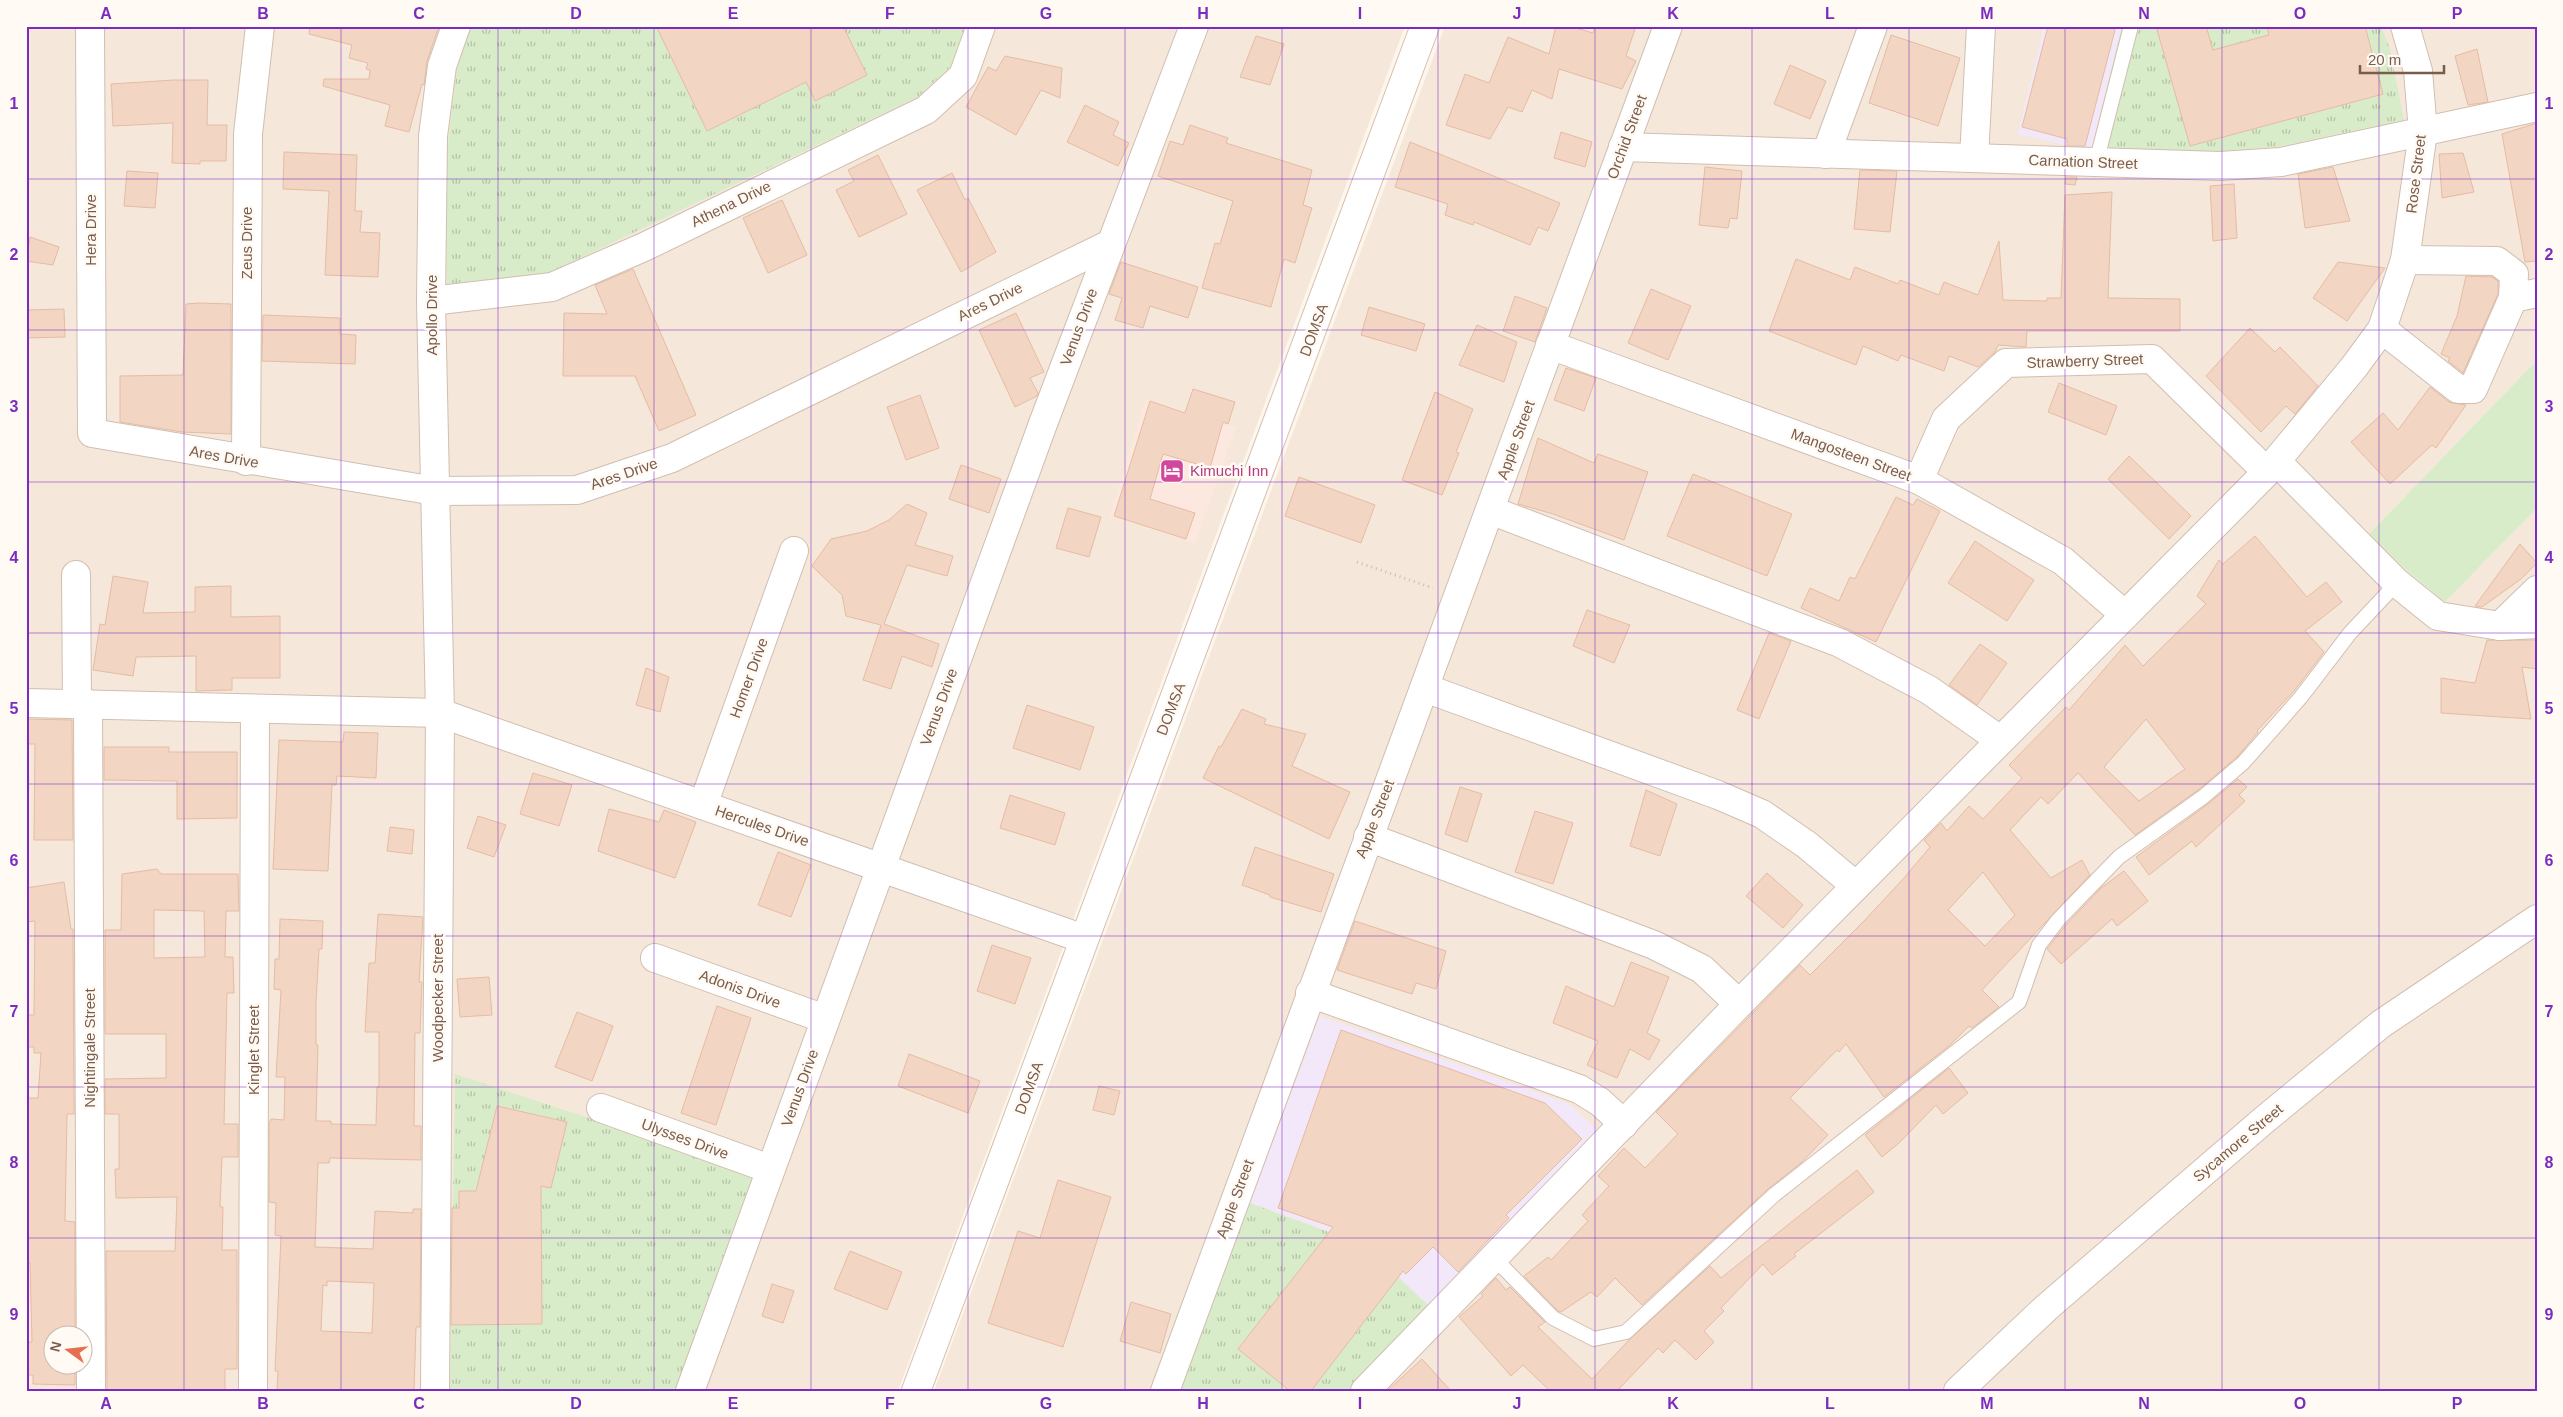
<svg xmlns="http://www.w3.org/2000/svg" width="2563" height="1417" font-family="Helvetica,sans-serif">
	<defs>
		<pattern id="park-tufts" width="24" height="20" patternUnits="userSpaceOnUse" patternTransform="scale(1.25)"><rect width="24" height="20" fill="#d8ecc9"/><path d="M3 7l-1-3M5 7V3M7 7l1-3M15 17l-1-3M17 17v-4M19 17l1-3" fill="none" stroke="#b4c2a5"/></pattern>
	</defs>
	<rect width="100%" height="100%" fill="#fdf6ec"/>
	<!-- residential -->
	<g fill="#f5e8da" fill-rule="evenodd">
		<path d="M26,26H1405L898,1391H26ZM52,1334H82V1364H52Z"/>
		<polygon points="1445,26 2537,26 2537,360 2369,534 2406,570 2445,602 2537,508 2537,1391 934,1391"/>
	</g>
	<!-- commercial -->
	<polygon fill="#fde8e0" points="1146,399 1236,427 1195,543 1110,516"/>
	<!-- education -->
	<g fill="#f3e8fa">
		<polygon points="2044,26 2122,26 2091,151 2018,134"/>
		<polygon points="1320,1016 1569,1104 1597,1130 1429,1306 1364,1245 1250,1203"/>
	</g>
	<!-- green -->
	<polygon fill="#d8ecc9" points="2537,360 2537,508 2445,602 2406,570 2369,534"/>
	<!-- park -->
	<g fill="url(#park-tufts)">
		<polygon points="471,26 965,26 951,66 918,97 549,273 447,284 447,151 457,70"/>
		<polygon points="2122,26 2381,26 2390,49 2404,120 2277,147 2185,153 2091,151"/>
		<polygon points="455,1074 586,1117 758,1180 680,1391 450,1391"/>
		<polygon points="1250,1203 1364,1245 1429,1306 1347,1391 1179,1391"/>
	</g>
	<!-- building -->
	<g fill="#f3d5c3" stroke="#e6bba3" fill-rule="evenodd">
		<polygon points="310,26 439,26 427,61 424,85 422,84 409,132 385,126 390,105 323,86 324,79 369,79 370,70 366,69 368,63 349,58 352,45 309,34"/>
		<polygon points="656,26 843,26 867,75 815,101 806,82 707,131"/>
		<polygon points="1556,26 1569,26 1593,33 1595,26 1636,26 1626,56 1636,61 1622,89 1559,69 1552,99 1532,90 1522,112 1508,107 1490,139 1446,125 1465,74 1489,83 1508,37 1549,54"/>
		<polygon points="2048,26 2116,26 2085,146 2067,146 2067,139 2022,127"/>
		<polygon points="2156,26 2206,26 2213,50 2269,35 2267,26 2365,26 2383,94 2190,146"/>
		<polygon points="1891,35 1960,58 1938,126 1869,103"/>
		<polygon points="1256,36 1284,44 1270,85 1240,77"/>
		<polygon points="2477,49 2488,102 2468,105 2455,56"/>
		<polygon points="1005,56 1062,68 1060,98 1041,90 1016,135 966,107 988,67 996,71"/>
		<polygon points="1790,65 1826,81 1810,119 1774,104"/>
		<polygon points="174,80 208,80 207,125 227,125 226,161 200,161 200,164 172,163 173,123 113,126 111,84"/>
		<polygon points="1085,105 1119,122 1113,135 1129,143 1118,166 1067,142"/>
		<polygon points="2537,123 2537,261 2525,262 2502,134"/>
		<polygon points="1190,125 1228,138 1226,143 1312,170 1303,205 1312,208 1306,227 1295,263 1284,259 1271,307 1202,288 1215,243 1220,244 1233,201 1158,176 1170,141 1183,145"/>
		<polygon points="1561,132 1592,142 1585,167 1554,158"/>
		<polygon points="1410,142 1560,203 1548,231 1538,227 1530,245 1474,222 1473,225 1445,215 1448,204 1395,187"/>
		<polygon points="284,152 357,155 355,211 362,211 360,232 380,233 378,277 325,275 329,191 283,189"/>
		<polygon points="2463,153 2474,192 2442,198 2439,154"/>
		<polygon points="878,155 907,214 859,237 836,190 854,181 848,170"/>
		<polygon points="1705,167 1742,171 1737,219 1730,218 1728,228 1699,225"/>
		<polygon points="2333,167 2350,221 2305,228 2298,174"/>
		<polygon points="1860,170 1897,171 1890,232 1854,229"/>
		<polygon points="127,171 158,173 155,208 124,206"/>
		<polygon points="952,173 965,200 968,198 996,252 961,272 917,190"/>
		<polygon points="2066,177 2077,177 2075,185 2065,184"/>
		<polygon points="2234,184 2237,238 2213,241 2210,186"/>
		<polygon points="2112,192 2108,298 2180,299 2180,331 2027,331 2026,347 1998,345 1995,352 1978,367 1949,356 1944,371 1901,355 1898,361 1863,346 1856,365 1769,331 1796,259 1850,280 1855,267 1898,284 1900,280 1939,295 1944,282 1978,295 1999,241 2003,300 2047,301 2047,298 2061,298 2065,195"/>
		<polygon points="782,200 807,255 768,273 743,218"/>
		<polygon points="30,237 59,247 53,265 26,261"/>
		<polygon points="1121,262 1198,287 1188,318 1150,306 1143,328 1115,320 1122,298 1109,294"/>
		<polygon points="2338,262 2385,268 2347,321 2313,298"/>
		<polygon points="633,269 696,415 659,431 635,376 563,376 564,313 607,314 595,285"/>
		<polygon points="2466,276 2492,277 2498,281 2498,294 2463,373 2448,361 2450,358 2441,354 2457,316"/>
		<polygon points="1651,289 1691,306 1668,360 1628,343"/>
		<polygon points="1515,296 1547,308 1535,342 1503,331"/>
		<polygon points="200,303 231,304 231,434 182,432 120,422 120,376 183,375 186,304"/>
		<polygon points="1369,307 1425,324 1416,351 1361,335"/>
		<polygon points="64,309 65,337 26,338 26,310"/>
		<polygon points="1016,313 1044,372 1030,378 1038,393 1037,396 1015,407 979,330"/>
		<polygon points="263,315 340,318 340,334 356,335 355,364 262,361"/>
		<polygon points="1477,325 1517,342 1504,382 1459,365"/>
		<polygon points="2250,328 2275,352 2280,347 2318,386 2295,414 2286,406 2261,432 2206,376"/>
		<polygon points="1566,368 1596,378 1584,411 1554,400"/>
		<polygon points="2059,383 2117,406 2106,435 2048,412"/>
		<polygon points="2430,387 2449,402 2466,405 2436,448 2432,445 2390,484 2351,442 2383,413 2398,430"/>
		<polygon points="1193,389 1235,402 1228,424 1223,422 1210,468 1163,454 1150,499 1195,513 1186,539 1114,516 1150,401 1185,413"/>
		<polygon points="1435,392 1473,409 1456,452 1459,453 1442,495 1402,480"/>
		<polygon points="920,395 939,448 906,460 887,407"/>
		<polygon points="1538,438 1594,463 1598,454 1648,472 1624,540 1553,514 1518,504"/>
		<polygon points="2129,456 2191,516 2169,539 2108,479"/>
		<polygon points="961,465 1001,479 989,513 949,499"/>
		<polygon points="1693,474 1792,514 1767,576 1667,536"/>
		<polygon points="1299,477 1375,505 1361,543 1285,516"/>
		<polygon points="1896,497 1913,505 1917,499 1940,511 1876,642 1801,608 1810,588 1839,601 1850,577 1855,579"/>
		<polygon points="907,504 927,513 915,545 953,556 947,576 907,565 884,624 939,644 932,667 902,656 891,689 863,680 881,625 846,616 842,595 812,566 831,539 867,531 889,520"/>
		<polygon points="1068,508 1101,517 1089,557 1056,548"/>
		<path d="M2255,536L2307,597L2326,582L2342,602L2305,631L2324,652L2294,691L2257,731L2258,732L2237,757L2198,790L2135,835L2078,773L2048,804L2041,797L2010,830L2051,878L2082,860L2090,875L1982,990L1999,1007L1972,1028L1969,1026L1950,1045L1884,1097L1846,1044L1839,1052L1837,1050L1790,1098L1828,1135L1801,1163L1768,1189L1642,1305L1615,1278L1597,1297L1591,1292L1561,1312L1558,1311L1524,1276L1548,1257L1551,1260L1588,1221L1582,1215L1609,1186L1598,1176L1624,1148L1645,1168L1678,1134L1656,1112L1800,965L1810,975L1864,921L1904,878L1930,847L1924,840L1941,823L1947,831L1969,806L1983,819L2022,778L2009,765L2066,707L2069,710L2125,645L2143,666L2206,604L2197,596L2219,560L2223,564ZM2146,719L2185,769L2139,801L2104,767ZM1983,872L2015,915L1985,946L1948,910Z"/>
		<polygon points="1975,541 2034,580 2007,621 1948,583"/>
		<polygon points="2520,544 2537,563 2521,579 2482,607 2475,606"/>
		<polygon points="113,576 148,582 143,613 195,612 195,587 231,586 231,617 280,616 280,678 232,678 232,690 196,691 196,656 136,657 133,676 93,670 100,624 105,625"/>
		<polygon points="1587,610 1630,625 1614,663 1573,646"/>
		<polygon points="1769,633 1791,641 1759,719 1737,710"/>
		<polygon points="2487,640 2537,640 2537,669 2522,667 2531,719 2441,713 2441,678 2475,683"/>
		<polygon points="1980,644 2007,663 1977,705 1949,685"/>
		<polygon points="646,668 669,677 660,712 636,705"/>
		<polygon points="1027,705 1094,727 1080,770 1013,748"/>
		<polygon points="1242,709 1266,719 1264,724 1306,734 1292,766 1350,792 1329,839 1203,778 1219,746 1221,747"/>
		<polygon points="26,719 72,720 73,840 34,840 35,744 26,744"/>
		<polygon points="344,732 378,733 376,778 337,776 336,785 332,785 328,871 273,869 279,740 343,742"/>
		<polygon points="104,747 169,747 169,752 237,752 237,818 177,819 177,781 104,780"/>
		<polygon points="533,773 572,785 559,826 520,814"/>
		<polygon points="2238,779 2247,787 2239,795 2245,801 2196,847 2192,841 2149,875 2136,857 2208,804"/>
		<polygon points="1460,787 1482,794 1467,842 1445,834"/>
		<polygon points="1646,790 1677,804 1660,856 1630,846"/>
		<polygon points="1010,795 1065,813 1055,845 1000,828"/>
		<polygon points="609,809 659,822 664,810 696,822 675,878 598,851"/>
		<polygon points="1535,811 1573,823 1553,884 1515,872"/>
		<polygon points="478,816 506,825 494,857 467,848"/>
		<polygon points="390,827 414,830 412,854 387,851"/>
		<polygon points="1255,847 1334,874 1321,912 1270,897 1270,895 1242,885"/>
		<polygon points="778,852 811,865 791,917 758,905"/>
		<path d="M157,869L161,874H238L239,911H226L225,957H233L234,993H227L224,1124H238V1157H222L220,1207H223L222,1250H237V1369H225V1391H107L106,1251H175L177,1197L116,1198L115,1169H119V1114H105V1079L166,1078V1034H105V930H121L122,874ZM154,910L204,911L205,957L154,958Z"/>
		<polygon points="2124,871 2148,901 2117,926 2112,919 2061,964 2047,949 2065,926 2101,888"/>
		<polygon points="1767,873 1803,905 1783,928 1746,896"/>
		<polygon points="64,882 71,929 73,929 74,1114 67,1114 65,1221 75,1222 75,1334 52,1334 52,1364 75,1364 75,1385 33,1384 33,1375 26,1375 26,1342 32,1342 30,1263 26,1263 26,1098 38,1098 41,1053 34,1053 34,1047 26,1047 26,1015 34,1015 35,921 26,922 26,888"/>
		<path d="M378,914L423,917L419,982H422L420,1033H415L414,1126H421V1160L330,1158L329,1163H318L315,1247L373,1249L375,1211L413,1213V1209H421L420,1327H416L414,1391H277L278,1371H275L281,1236L275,1235L276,1203L269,1202V1124L271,1119L284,1120L285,1077H276L281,990L274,989L275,959H279L280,919L323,921L322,949H319L316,1002V1045H318L316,1121H331V1124L376,1125L377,1087H379V1032H365L369,963H375ZM327,1281L374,1283L372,1333L321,1331L323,1285L327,1286Z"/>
		<polygon points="1355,921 1446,951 1436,989 1416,983 1412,994 1337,970"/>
		<polygon points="992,945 1031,958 1015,1004 977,991"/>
		<polygon points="1631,962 1669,977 1647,1033 1660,1040 1649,1060 1630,1049 1617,1078 1587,1065 1598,1041 1553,1023 1566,986 1614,1007"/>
		<polygon points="489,977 492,1015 460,1017 457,979"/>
		<polygon points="717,1006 751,1018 716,1125 681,1113"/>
		<polygon points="577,1012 613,1026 592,1081 555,1067"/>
		<polygon points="1341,1030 1545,1103 1582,1139 1506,1215 1509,1218 1458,1272 1433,1247 1406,1274 1403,1271 1311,1391 1290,1391 1238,1349 1333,1227 1278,1208"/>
		<polygon points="909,1054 980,1081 968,1113 898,1086"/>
		<polygon points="1949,1068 1968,1093 1943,1114 1936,1105 1899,1143 1882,1157 1865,1135"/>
		<polygon points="1099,1086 1120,1091 1114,1115 1093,1110"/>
		<polygon points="497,1106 567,1122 551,1188 541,1186 542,1324 451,1325 452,1208 459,1208 459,1191 476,1191"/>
		<polygon points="1857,1170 1874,1192 1794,1254 1796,1256 1772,1275 1763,1264 1721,1308 1724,1311 1704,1331 1714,1342 1696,1360 1675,1340 1663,1353 1658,1348 1617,1391 1550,1391 1523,1365 1511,1376 1459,1317 1483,1296 1481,1294 1496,1278 1506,1290 1510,1287 1545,1322 1538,1327 1592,1379 1630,1339 1710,1266 1721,1278"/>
		<polygon points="1058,1180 1111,1197 1063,1347 988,1323 1018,1231 1040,1238"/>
		<polygon points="850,1251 902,1272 887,1310 834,1289"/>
		<polygon points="772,1284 794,1291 783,1323 762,1316"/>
		<polygon points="1131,1302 1171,1314 1160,1353 1120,1341"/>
		<polygon points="1422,1359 1451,1391 1387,1391"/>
	</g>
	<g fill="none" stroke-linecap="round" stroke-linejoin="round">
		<defs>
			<g id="lane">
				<polyline points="2096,163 2131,26"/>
				<polyline points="1494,1258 1553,1318 1594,1339 1626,1332 1774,1195 2019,1002 2039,945 2058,920 2119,857 2203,797 2243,763 2301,697 2350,633 2397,583"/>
			</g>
			<g id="street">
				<polyline points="90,26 92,433 435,491 577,490 672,458 1110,244"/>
				<polyline points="1623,147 2220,166 2281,162 2537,107"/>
				<polyline points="1826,154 1873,26"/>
				<polyline points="1974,158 1981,26"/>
				<polyline points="2513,298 2537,293"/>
				<polyline points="431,301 552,287 644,247 926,110 963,76 981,26"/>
				<polyline points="2382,329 2458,389 2473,389 2513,298 2514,274 2497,261 2405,260"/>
				<polyline points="1550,345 1919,480 2063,561 2125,615"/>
				<polyline points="246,461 248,134 260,26"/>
				<polyline points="2277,462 2397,583 2438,616 2500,626 2537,624"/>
				<polyline points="1919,480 1946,419 2006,363 2152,359 2267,472"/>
				<polyline points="1490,510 1840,643 1929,690 2000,740"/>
				<polyline points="76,575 77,704"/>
				<polyline points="2500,626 2537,590"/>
				<polyline points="1425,688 1718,795 1762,814 1807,845 1856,886"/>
				<polyline points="26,703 440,713 1084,939"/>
				<polyline points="88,704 91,1391"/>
				<polyline points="703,805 794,551"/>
				<polyline points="1368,837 1654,945 1702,969 1739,1004"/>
				<polyline points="655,958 825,1019"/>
				<polyline points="1310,993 1579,1089 1600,1102 1624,1124"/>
				<polyline points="601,1108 770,1169"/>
				<polyline points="253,1391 255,709"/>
				<polyline points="435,1391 440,713 431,301 433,136 442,66 456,26"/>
				<polyline points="690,1391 1044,421 1194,26"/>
				<polyline points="1165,1391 1668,26"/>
				<polyline points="1365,1391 1739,1004 2267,472 2354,367 2382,329 2405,260 2423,132 2418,71 2405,26"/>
				<polyline points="1958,1391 2046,1308 2264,1120 2381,1024 2537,919"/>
			</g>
			<polyline id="secondary" points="916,1391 1425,26"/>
		</defs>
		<!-- lane casing -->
		<use href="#lane" stroke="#d1beb0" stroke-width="16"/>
		<!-- street casing -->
		<use href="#street" stroke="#d1beb0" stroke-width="30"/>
		<!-- secondary casing -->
		<use href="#secondary" stroke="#d6c0b0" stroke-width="30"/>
		<!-- path -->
		<polyline stroke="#d9b8a5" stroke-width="3" stroke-dasharray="1 4" stroke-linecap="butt" points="1357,562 1433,588"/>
		<!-- lane -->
		<use href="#lane" stroke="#fff" stroke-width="14"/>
		<!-- street -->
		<use href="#street" stroke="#fff" stroke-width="28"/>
		<!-- secondary -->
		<use href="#secondary" stroke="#fff" stroke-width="28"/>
	</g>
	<!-- grid -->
	<path fill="none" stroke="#7b2cbf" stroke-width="1" stroke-opacity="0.55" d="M184,26V1391M341,26V1391M498,26V1391M654,26V1391M811,26V1391M968,26V1391M1125,26V1391M1282,26V1391M1438,26V1391M1595,26V1391M1752,26V1391M1909,26V1391M2065,26V1391M2222,26V1391M2379,26V1391M26,179H2537M26,330H2537M26,482H2537M26,633H2537M26,784H2537M26,936H2537M26,1087H2537M26,1238H2537"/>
	<!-- icons -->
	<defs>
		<symbol id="hotel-square" viewBox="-11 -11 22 22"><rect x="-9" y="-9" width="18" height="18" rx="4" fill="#d1479c" stroke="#fffaf3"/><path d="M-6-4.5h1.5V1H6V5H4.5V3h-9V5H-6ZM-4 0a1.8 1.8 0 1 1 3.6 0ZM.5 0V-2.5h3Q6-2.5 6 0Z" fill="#fff"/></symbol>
	</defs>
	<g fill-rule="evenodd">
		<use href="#hotel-square" x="1158" y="457" width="28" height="28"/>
	</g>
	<g text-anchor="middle" stroke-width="5" stroke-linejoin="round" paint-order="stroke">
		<!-- street labels -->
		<g font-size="15" fill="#7a5c4d" stroke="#fffaf3">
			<text transform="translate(1627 137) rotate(-70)" y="5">Orchid Street</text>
			<text transform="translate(2083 162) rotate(2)" y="5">Carnation Street</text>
			<text transform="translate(2416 174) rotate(-83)" y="5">Rose Street</text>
			<text transform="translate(731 204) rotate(-26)" y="5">Athena Drive</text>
			<text transform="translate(91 230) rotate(-90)" y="5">Hera Drive</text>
			<text transform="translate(247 243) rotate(-90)" y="5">Zeus Drive</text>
			<text transform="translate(990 302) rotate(-26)" y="5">Ares Drive</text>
			<text transform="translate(432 315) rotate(-90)" y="5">Apollo Drive</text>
			<text transform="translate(1079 327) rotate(-70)" y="5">Venus Drive</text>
			<text transform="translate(1314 330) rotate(-70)" y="5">DOMSA</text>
			<text transform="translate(2085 361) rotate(-2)" y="5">Strawberry Street</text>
			<text transform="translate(1516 440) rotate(-70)" y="5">Apple Street</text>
			<text transform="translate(1851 455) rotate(20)" y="5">Mangosteen Street</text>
			<text transform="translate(224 457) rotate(10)" y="5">Ares Drive</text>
			<text transform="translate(624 474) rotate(-19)" y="5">Ares Drive</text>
			<text transform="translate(749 678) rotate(-70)" y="5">Homer Drive</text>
			<text transform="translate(939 707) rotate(-70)" y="5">Venus Drive</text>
			<text transform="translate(1171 709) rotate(-69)" y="5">DOMSA</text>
			<text transform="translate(1375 819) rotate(-69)" y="5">Apple Street</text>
			<text transform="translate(762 826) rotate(19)" y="5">Hercules Drive</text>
			<text transform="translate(740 989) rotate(20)" y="5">Adonis Drive</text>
			<text transform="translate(438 998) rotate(-90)" y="5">Woodpecker Street</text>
			<text transform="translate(90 1048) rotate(-90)" y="5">Nightingale Street</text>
			<text transform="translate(254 1050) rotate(-90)" y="5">Kinglet Street</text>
			<text transform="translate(800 1088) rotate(-70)" y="5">Venus Drive</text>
			<text transform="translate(1029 1088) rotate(-70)" y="5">DOMSA</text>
			<text transform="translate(685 1139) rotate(20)" y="5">Ulysses Drive</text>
			<text transform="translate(2238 1143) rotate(-40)" y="5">Sycamore Street</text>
			<text transform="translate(1235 1199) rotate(-70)" y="5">Apple Street</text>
		</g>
		<!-- hotel labels -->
		<g font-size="15" fill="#b23c85" stroke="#fffaf3" text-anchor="start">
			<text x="1190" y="476">Kimuchi Inn</text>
		</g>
	</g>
	<!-- border -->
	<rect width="2563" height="1417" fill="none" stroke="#fffaf3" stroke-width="55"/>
	<!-- north arrow -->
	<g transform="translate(68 1350) rotate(285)"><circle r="24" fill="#fffaf3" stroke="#cabbb1"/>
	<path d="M0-4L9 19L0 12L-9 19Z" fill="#e76f51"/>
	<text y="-8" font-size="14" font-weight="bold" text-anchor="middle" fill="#7a5c4d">N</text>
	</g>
	<!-- scale -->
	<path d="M2360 65v8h84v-8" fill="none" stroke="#7a5c4d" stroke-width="2.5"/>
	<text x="2368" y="65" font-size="15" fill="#7a5c4d" stroke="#fffaf3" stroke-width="4" paint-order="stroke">20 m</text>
	<rect x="28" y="28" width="2508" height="1362" fill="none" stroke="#7b2cbf" stroke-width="2"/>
	<g font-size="16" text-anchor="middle" font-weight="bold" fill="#7b2cbf">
		<text x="106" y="19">A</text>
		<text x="263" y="19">B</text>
		<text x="419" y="19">C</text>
		<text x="576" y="19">D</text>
		<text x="733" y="19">E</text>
		<text x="890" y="19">F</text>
		<text x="1046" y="19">G</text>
		<text x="1203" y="19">H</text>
		<text x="1360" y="19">I</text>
		<text x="1517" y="19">J</text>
		<text x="1673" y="19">K</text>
		<text x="1830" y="19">L</text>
		<text x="1987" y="19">M</text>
		<text x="2144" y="19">N</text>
		<text x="2300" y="19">O</text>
		<text x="2457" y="19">P</text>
		<text x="14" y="109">1</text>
		<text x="2549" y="109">1</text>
		<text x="14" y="260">2</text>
		<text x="2549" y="260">2</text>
		<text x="14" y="412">3</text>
		<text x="2549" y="412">3</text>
		<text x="14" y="563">4</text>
		<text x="2549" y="563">4</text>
		<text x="14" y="714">5</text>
		<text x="2549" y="714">5</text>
		<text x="14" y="866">6</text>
		<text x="2549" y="866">6</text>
		<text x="14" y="1017">7</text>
		<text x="2549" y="1017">7</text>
		<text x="14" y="1168">8</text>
		<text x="2549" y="1168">8</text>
		<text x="14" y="1320">9</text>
		<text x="2549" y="1320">9</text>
		<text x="106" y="1409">A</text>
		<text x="263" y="1409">B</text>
		<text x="419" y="1409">C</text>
		<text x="576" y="1409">D</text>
		<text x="733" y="1409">E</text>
		<text x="890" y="1409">F</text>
		<text x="1046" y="1409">G</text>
		<text x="1203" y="1409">H</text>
		<text x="1360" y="1409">I</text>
		<text x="1517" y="1409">J</text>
		<text x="1673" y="1409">K</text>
		<text x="1830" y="1409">L</text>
		<text x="1987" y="1409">M</text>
		<text x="2144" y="1409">N</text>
		<text x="2300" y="1409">O</text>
		<text x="2457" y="1409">P</text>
	</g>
</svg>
